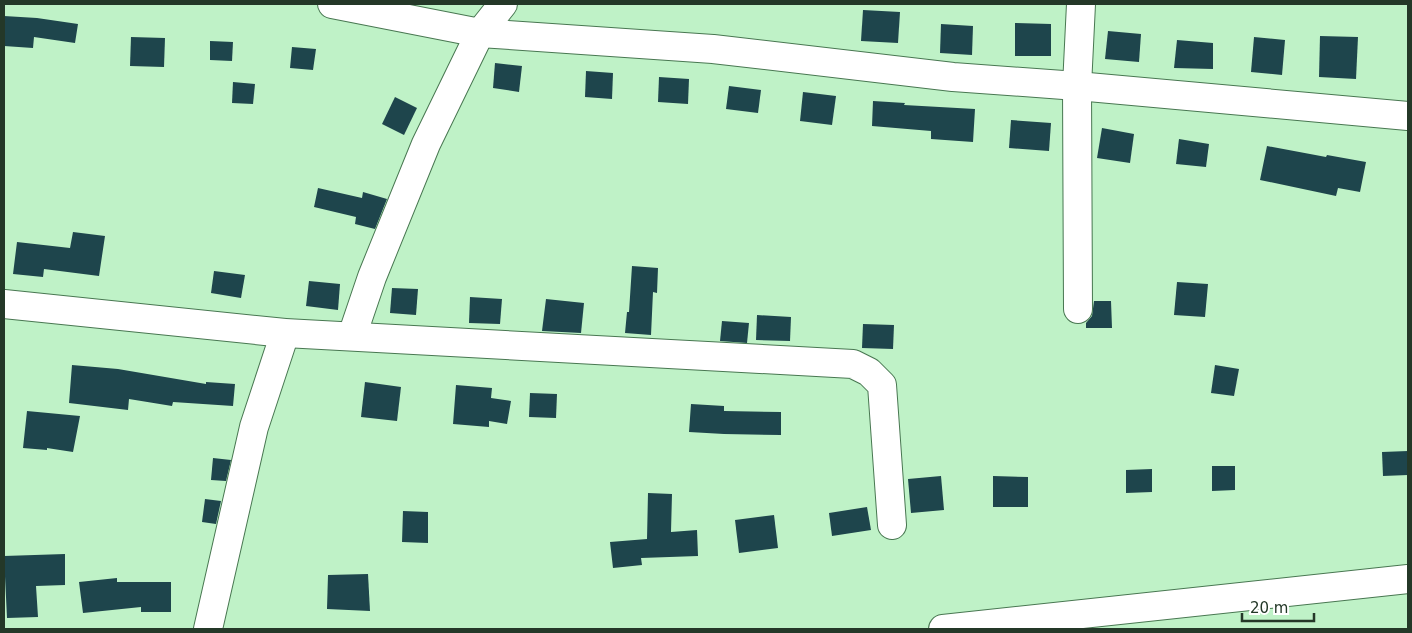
<svg xmlns="http://www.w3.org/2000/svg" width="1412" height="633" font-family="'DejaVu Sans',sans-serif">
	<rect width="100%" height="100%" fill="#bff2c7"/>
	<!-- building -->
	<g fill="#1e454c">
		<polygon points="863,10 900,12 898,43 861,41"/>
		<polygon points="4,16 37,18 78,24 75,43 34,37 33,48 4,46"/>
		<polygon points="1015,23 1051,24 1051,56 1015,56"/>
		<polygon points="941,24 973,26 972,55 940,53"/>
		<polygon points="1108,31 1141,34 1139,62 1105,59"/>
		<polygon points="1320,36 1358,37 1356,79 1319,77"/>
		<polygon points="131,37 165,38 164,67 130,66"/>
		<polygon points="1254,37 1285,40 1282,75 1251,72"/>
		<polygon points="1177,40 1213,43 1213,69 1174,68"/>
		<polygon points="210,41 233,42 232,61 210,60"/>
		<polygon points="292,47 316,49 313,70 290,68"/>
		<polygon points="495,63 522,66 519,92 493,88"/>
		<polygon points="586,71 613,73 612,99 585,97"/>
		<polygon points="659,77 689,79 688,104 658,102"/>
		<polygon points="233,82 255,84 253,104 232,103"/>
		<polygon points="729,86 761,90 758,113 726,109"/>
		<polygon points="803,92 836,96 832,125 800,121"/>
		<polygon points="395,97 417,108 404,135 382,124"/>
		<polygon points="873,101 905,103 904,105 975,109 973,142 931,139 931,131 872,126"/>
		<polygon points="1011,120 1051,123 1049,151 1009,148"/>
		<polygon points="1102,128 1134,134 1130,163 1097,158"/>
		<polygon points="1179,139 1209,144 1206,167 1176,164"/>
		<polygon points="1267,146 1326,157 1327,155 1366,162 1360,192 1338,188 1336,196 1260,180"/>
		<polygon points="318,188 362,198 363,192 387,199 375,229 355,224 356,217 314,207"/>
		<polygon points="73,232 105,236 99,276 44,269 43,277 13,274 17,242 70,248"/>
		<polygon points="632,266 658,268 657,293 653,292 651,335 625,333 627,312 629,312"/>
		<polygon points="214,271 245,275 241,298 211,293"/>
		<polygon points="309,281 340,284 338,310 306,306"/>
		<polygon points="1177,282 1208,284 1205,317 1174,315"/>
		<polygon points="392,288 418,289 416,315 390,313"/>
		<polygon points="470,297 502,299 500,324 469,323"/>
		<polygon points="546,299 584,303 581,333 542,331"/>
		<polygon points="1094,301 1111,301 1112,328 1086,328 1086,323 1092,316"/>
		<polygon points="757,315 791,317 790,341 756,340"/>
		<polygon points="722,321 749,323 747,343 720,341"/>
		<polygon points="863,324 894,325 893,349 862,348"/>
		<polygon points="72,365 118,369 206,384 206,382 235,384 233,406 173,402 172,406 129,399 128,410 69,403"/>
		<polygon points="1215,365 1239,369 1234,396 1211,393"/>
		<polygon points="365,382 401,387 397,421 361,417"/>
		<polygon points="456,385 492,388 491,398 511,401 507,424 489,421 489,427 453,424"/>
		<polygon points="530,393 557,394 556,418 529,417"/>
		<polygon points="691,404 724,406 724,411 781,412 781,435 724,434 689,432"/>
		<polygon points="27,411 80,416 73,452 47,448 47,450 23,448"/>
		<polygon points="1408,451 1408,475 1383,476 1382,452"/>
		<polygon points="213,458 231,460 226,481 211,480"/>
		<polygon points="1212,466 1235,466 1235,490 1212,491"/>
		<polygon points="1152,469 1152,492 1126,493 1126,470"/>
		<polygon points="941,476 944,510 911,513 908,479"/>
		<polygon points="993,476 1028,477 1028,507 993,507"/>
		<polygon points="648,493 672,494 671,532 697,530 698,556 641,558 642,565 613,568 610,542 647,539"/>
		<polygon points="205,499 221,501 216,524 202,522"/>
		<polygon points="867,507 871,530 832,536 829,513"/>
		<polygon points="403,511 428,512 428,543 402,542"/>
		<polygon points="774,515 778,548 739,553 735,520"/>
		<polygon points="65,554 65,585 36,586 38,617 7,618 4,556"/>
		<polygon points="368,574 370,611 327,609 328,575"/>
		<polygon points="117,578 117,582 171,582 171,612 141,612 141,607 83,613 79,582"/>
	</g>
	<g fill="none" stroke-linecap="round" stroke-linejoin="round">
		<defs>
			<g id="minor">
				<polyline points="332,4 480,33 713,49 953,77 1077,86 1408,116"/>
				<polyline points="4,304 285,333 853,364 869,372 882,385 892,525"/>
				<polyline points="1078,309 1077,86 1081,4"/>
				<polyline points="352,336 372,277 426,144 480,33 503,4"/>
				<polyline points="208,629 254,427 285,333"/>
			</g>
			<polyline id="major" points="943,629 1408,579"/>
		</defs>
		<!-- minor casing -->
		<use href="#minor" stroke="#487751" stroke-width="30"/>
		<!-- major casing -->
		<use href="#major" stroke="#487751" stroke-width="30"/>
		<!-- minor -->
		<use href="#minor" stroke="#fff" stroke-width="28"/>
		<!-- major -->
		<use href="#major" stroke="#fff" stroke-width="28"/>
	</g>
	<!-- border -->
	<rect width="1412" height="633" fill="none" stroke="#243828" stroke-width="10"/>
	<!-- scale -->
	<path d="M1242 613v8h72v-8" fill="none" stroke="#243828" stroke-width="2.5"/>
	<text x="1250" y="613" font-size="15" fill="#243828" stroke="#ffffff" stroke-width="4" paint-order="stroke">20 m</text>
</svg>
